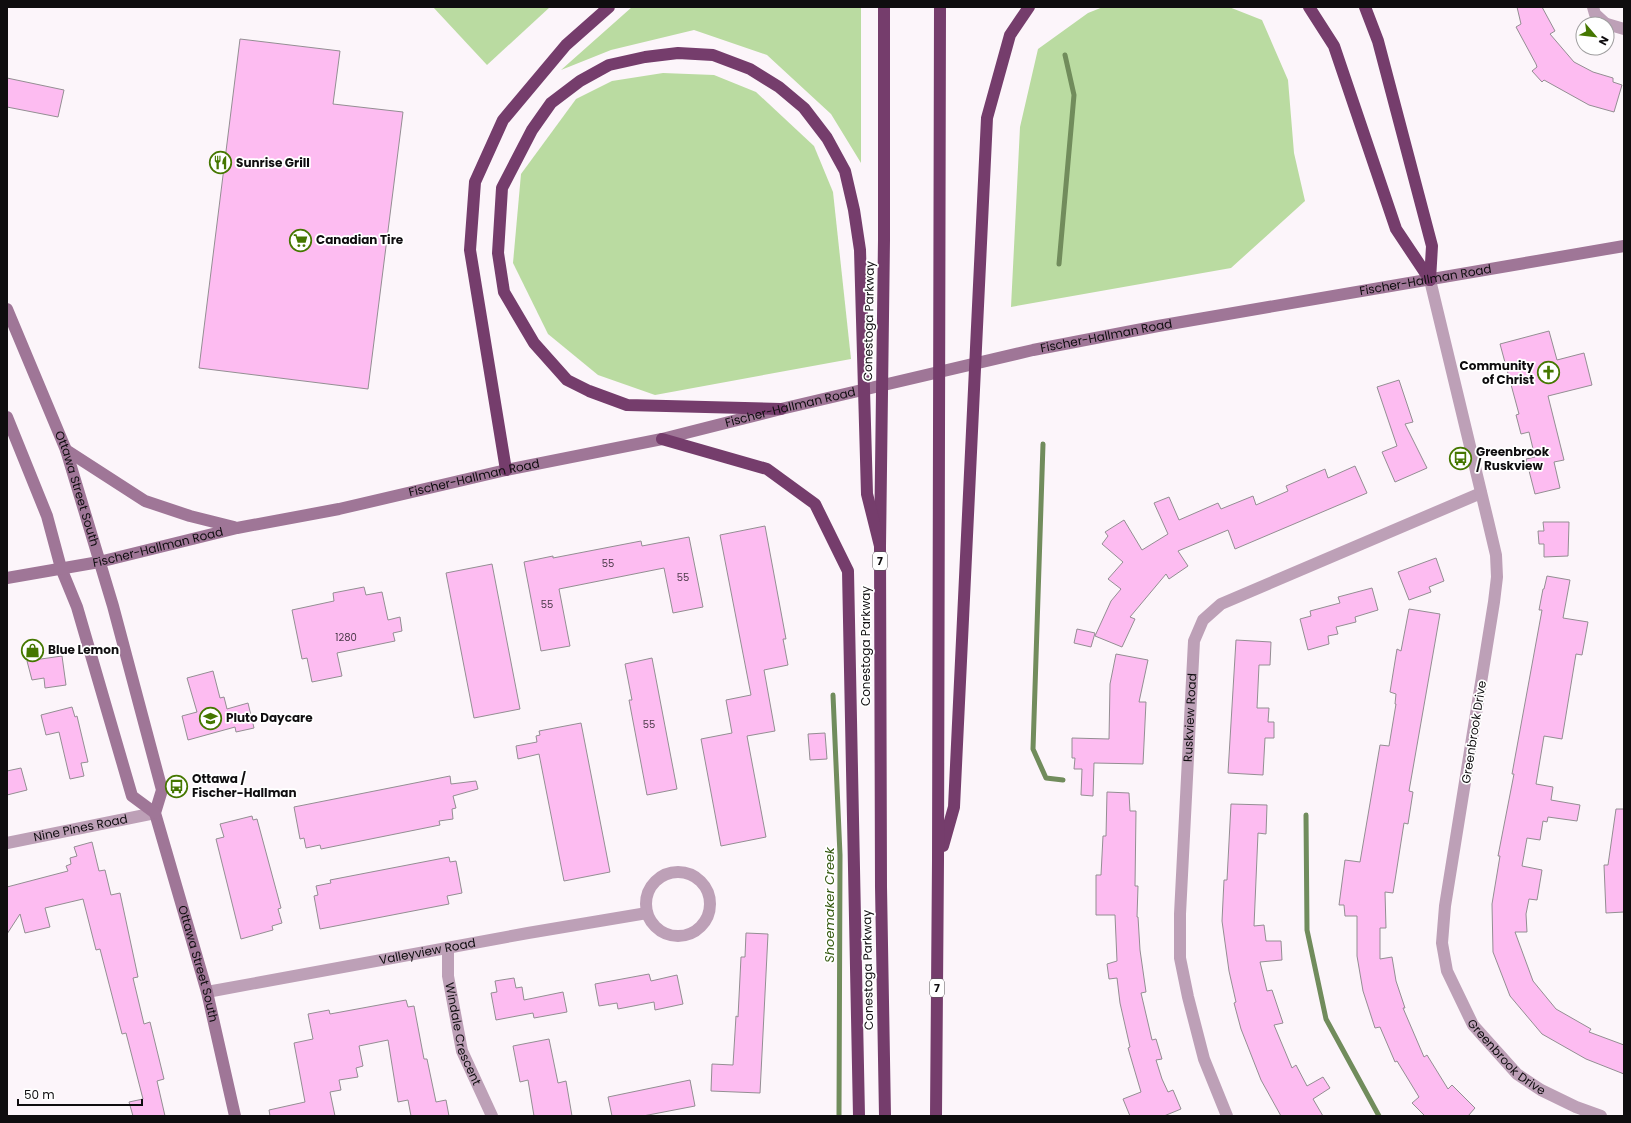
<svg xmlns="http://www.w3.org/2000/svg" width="1631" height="1123" font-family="Poppins,sans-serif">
	<rect width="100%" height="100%" fill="#fcf5fa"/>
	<!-- green -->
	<g fill="#badba1">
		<polygon points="433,7 550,7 487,65"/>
		<polygon points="632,7 861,7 861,163 831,114 767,55 694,30 611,50 561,70"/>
		<polygon points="1103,7 1229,7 1262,20 1288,80 1294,153 1305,201 1231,268 1011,307 1020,127 1038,49 1088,13"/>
		<polygon points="663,73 714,75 756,92 814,146 833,192 851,359 655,395 598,375 548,334 513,263 521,174 576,99 612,81"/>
	</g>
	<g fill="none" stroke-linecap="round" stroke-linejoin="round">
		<!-- stream -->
		<g stroke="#718c5c" stroke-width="5">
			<polyline points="1059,264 1074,95 1065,55"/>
			<polyline points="1043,444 1033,749 1046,778 1063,780"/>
			<polyline points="833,695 840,855 839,1116"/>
			<polyline points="1306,815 1307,930 1326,1019 1379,1116"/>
		</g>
	</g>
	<!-- building -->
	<g fill="#fdbcf1" stroke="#948e93">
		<polygon points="1517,7 1542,7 1555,31 1550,34 1574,62 1593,72 1613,78 1613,82 1622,85 1614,112 1589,105 1544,80 1542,82 1532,71 1537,67 1536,64 1516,27 1521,24"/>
		<polygon points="240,39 340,51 333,104 403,112 368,389 199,368"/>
		<polygon points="7,78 64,90 58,117 7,107"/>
		<polygon points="1549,331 1557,360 1584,353 1592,385 1548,396 1564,460 1554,462 1560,488 1535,494 1526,459 1535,457 1529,432 1521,434 1516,415 1519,414 1500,344"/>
		<polygon points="1399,380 1413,422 1405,424 1427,468 1395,482 1382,452 1397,446 1377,387"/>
		<polygon points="1355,466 1367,493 1235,549 1228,530 1178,551 1188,566 1169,579 1166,574 1130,617 1135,619 1122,647 1095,636 1111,601 1121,589 1108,579 1123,562 1102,544 1108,536 1105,532 1124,520 1142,550 1168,534 1154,503 1169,497 1179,520 1218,503 1221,509 1253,496 1256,505 1288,491 1286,486 1325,469 1328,478"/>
		<polygon points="1543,522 1569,522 1568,556 1544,557 1544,544 1539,544 1538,531 1544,531"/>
		<polygon points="765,526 786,639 783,639 788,665 764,670 775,731 747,736 766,837 721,846 701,739 732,733 726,700 751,695 720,535"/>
		<polygon points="689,537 703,607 673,613 664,568 559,589 570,646 541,651 524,562 553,556 553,558 641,541 642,546"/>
		<polygon points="1436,558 1444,581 1429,587 1431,592 1409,600 1398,572"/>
		<polygon points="492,564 520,709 474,718 446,573"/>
		<polygon points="1547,576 1570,580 1563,618 1588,622 1582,655 1576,654 1562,739 1544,736 1536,784 1553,787 1551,800 1580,805 1577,821 1548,817 1547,822 1543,821 1540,840 1527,838 1522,866 1542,870 1537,900 1529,899 1526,914 1527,932 1515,932 1533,981 1556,1009 1591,1029 1589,1032 1624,1045 1624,1074 1586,1059 1542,1034 1510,996 1493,952 1492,904 1500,856 1498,856 1514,774 1512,774 1542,610 1539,610 1543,589 1544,589"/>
		<polygon points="364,587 366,595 382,592 388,620 400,617 402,631 393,633 395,641 337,653 342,676 312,682 307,658 302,659 292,610 334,601 333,593"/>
		<polygon points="1372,588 1378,610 1355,617 1356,622 1336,627 1338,634 1328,636 1329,644 1308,650 1300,619 1311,616 1310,611 1340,603 1338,597"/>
		<polygon points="1409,609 1440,614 1409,791 1413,792 1408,824 1404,823 1393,893 1385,892 1386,928 1380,928 1380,959 1392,957 1396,981 1405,1008 1403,1008 1424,1057 1427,1055 1448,1089 1452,1085 1475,1108 1468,1116 1425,1116 1412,1103 1419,1097 1397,1061 1395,1062 1380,1027 1375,1028 1363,991 1357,956 1357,916 1345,916 1344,905 1339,905 1345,860 1360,862 1380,745 1389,746 1396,704 1395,704 1396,694 1390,692 1397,649 1401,651"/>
		<polygon points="1077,629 1095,633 1091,647 1074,643"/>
		<polygon points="1236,640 1271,642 1270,665 1259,665 1257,708 1269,708 1268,722 1274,722 1274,738 1265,738 1263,775 1228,773"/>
		<polygon points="1116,654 1148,660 1139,702 1146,702 1143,764 1094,763 1093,796 1081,795 1082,769 1074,769 1075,758 1072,758 1072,738 1109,739 1110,684"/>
		<polygon points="62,656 66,685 45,688 44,678 32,680 27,661"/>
		<polygon points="652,658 677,789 647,795 629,700 632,700 625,664"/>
		<polygon points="213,671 220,698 224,697 227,709 248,703 254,728 236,732 235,727 188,740 182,716 197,712 187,678"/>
		<polygon points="72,707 75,717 77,716 88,762 81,763 84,776 70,779 59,732 46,735 41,715"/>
		<polygon points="581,723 610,872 564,881 539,754 518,759 516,746 537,742 536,736 540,735 539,731"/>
		<polygon points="825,733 827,759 810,760 808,734"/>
		<polygon points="21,768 27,790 7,795 7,771"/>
		<polygon points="450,776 451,784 476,781 478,789 453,796 456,808 452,809 453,819 439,821 440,825 321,849 320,845 306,848 304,838 300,839 294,807"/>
		<polygon points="1107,792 1129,793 1130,811 1136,811 1135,886 1138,886 1137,917 1138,917 1140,950 1146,992 1141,993 1152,1040 1156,1039 1162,1059 1156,1060 1162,1079 1168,1092 1173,1090 1181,1109 1164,1116 1130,1116 1123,1099 1141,1092 1128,1048 1130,1047 1120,1003 1117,978 1109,979 1107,964 1117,961 1115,915 1096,915 1096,875 1101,875 1103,836 1106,836"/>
		<polygon points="1231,804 1267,805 1266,834 1258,833 1254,926 1264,925 1266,941 1281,941 1282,960 1260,962 1267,991 1272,990 1283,1023 1274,1025 1292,1068 1296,1065 1307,1086 1323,1077 1330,1088 1313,1099 1323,1116 1281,1116 1261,1080 1241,1029 1234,1003 1236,1002 1229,971 1222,921 1224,880 1227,880"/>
		<polygon points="1616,809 1624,809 1624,912 1606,913 1604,865 1608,865"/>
		<polygon points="252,816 253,820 257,819 281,908 278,909 282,923 272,926 273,930 241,939 216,839 224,837 220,824"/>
		<polygon points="92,842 99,871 105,870 111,895 120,893 138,977 133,978 144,1024 150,1022 164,1079 157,1081 165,1116 133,1116 129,1102 143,1099 126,1033 122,1034 100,949 96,950 83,899 45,908 50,927 25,933 20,914 7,934 7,887 68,871 66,866 71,864 70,858 77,856 74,847"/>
		<polygon points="449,857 450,862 456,861 462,893 447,896 449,904 320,929 314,896 318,895 316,886 331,883 330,880"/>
		<polygon points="746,933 768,934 760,1093 711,1091 712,1064 733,1065 736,1016 738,1017 741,957 745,957"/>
		<polygon points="649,974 651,981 677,975 683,1004 655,1010 654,1002 618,1009 617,1003 599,1006 595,984"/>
		<polygon points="514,978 516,988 522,987 524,1000 563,992 567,1012 534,1018 533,1013 496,1020 491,993 497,992 495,981"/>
		<polygon points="406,1000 408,1007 414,1006 424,1059 427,1059 436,1102 446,1100 449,1116 411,1116 408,1100 398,1102 388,1040 359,1046 363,1066 356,1068 358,1077 339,1080 341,1090 330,1092 335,1116 270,1116 269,1110 305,1102 294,1043 313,1039 308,1014 329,1010 330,1014"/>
		<polygon points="549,1039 558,1083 566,1081 572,1116 534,1116 528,1080 520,1082 513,1046"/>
		<polygon points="690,1080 695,1106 643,1116 612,1116 608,1097"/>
	</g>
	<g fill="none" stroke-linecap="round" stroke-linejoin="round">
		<!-- minor -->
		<g stroke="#bda0b7" stroke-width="12">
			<polyline points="1593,7 1595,14 1606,24"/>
			<polyline points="1607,24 1624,29"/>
			<path id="s1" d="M7,843L155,813"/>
			<circle cx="678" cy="904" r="32"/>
			<path id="s2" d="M448,948V976L462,1051L492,1116"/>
			<path id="s3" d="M207,992L528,933L647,913"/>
			<path id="s4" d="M1227,1116L1204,1059L1188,997L1180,958V914L1194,641L1203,620L1221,604L1481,493"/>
		</g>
		<!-- tertiary -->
		<path stroke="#bda0b7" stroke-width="12" id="s5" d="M1430,280L1488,521L1496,555L1497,577L1494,602L1445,906L1442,943L1447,971L1473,1025L1517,1074L1541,1090L1576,1107L1601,1116"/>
		<!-- secondary -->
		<g stroke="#9f7697" stroke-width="12">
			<path id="s6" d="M7,309L66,450L113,606L162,790L155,813L207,992L235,1116"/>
			<polyline points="7,417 47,516 61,568 77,607 132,796 155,813"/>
			<polyline points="66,450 145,501 190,516 234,527"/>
			<path id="s7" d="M7,578L99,562L237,528L339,509L506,470L662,439L781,409L1033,350L1158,326L1624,246"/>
		</g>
		<!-- motorway -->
		<g stroke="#753d6c" stroke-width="12">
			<polyline points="884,7 884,240 880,546 881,887 885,1116"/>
			<polyline points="1309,7 1334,46 1396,229 1430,280"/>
			<polyline points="1365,7 1378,41 1432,246 1430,280"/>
			<polyline points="781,409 627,405 589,391 567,380 534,343 504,292 498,253 502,188 532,130 551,103 580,81 609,65 645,57 678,53 713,55 750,69 779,87 804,108 827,138 845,171 854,210 860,250 867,494 880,546"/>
			<polyline points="662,439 767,469 815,504 848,571 859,1116"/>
			<polyline points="506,470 470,250 475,182 503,120 566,45 609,7"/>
			<polyline points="943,846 954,807 987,118 1010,35 1029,7"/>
			<polyline points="936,1116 938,861 940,7"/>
		</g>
	</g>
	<!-- icons -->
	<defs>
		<symbol id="restaurant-ring" viewBox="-11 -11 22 22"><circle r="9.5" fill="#fff" stroke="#457700" stroke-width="1.5"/><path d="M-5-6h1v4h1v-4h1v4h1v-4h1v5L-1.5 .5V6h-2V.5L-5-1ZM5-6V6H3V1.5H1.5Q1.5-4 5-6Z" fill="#457700"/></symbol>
		<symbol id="supermarket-ring" viewBox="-11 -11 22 22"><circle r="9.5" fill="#fff" stroke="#457700" stroke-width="1.5"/><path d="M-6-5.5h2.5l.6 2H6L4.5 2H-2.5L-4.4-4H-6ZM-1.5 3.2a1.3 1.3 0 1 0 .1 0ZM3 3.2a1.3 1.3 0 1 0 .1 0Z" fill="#457700"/></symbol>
		<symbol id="church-ring" viewBox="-11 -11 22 22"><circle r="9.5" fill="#fff" stroke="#457700" stroke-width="1.5"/><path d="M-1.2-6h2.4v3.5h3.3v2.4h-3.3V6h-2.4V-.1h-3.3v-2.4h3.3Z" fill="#457700"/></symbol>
		<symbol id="bus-ring" viewBox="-11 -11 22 22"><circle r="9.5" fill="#fff" stroke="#457700" stroke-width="1.5"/><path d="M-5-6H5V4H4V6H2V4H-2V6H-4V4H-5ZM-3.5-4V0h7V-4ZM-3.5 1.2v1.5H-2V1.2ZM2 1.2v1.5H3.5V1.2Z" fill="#457700"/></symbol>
		<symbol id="shop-ring" viewBox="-11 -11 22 22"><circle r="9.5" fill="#fff" stroke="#457700" stroke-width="1.5"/><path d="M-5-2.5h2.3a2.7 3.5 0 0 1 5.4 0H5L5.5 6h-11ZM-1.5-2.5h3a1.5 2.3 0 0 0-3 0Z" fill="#457700"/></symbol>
		<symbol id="school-ring" viewBox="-11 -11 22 22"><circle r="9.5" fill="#fff" stroke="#457700" stroke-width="1.5"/><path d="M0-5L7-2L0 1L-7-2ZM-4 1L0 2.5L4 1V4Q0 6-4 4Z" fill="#457700"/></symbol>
	</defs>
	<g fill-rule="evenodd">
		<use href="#restaurant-ring" x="208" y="150" width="25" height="25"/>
		<use href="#supermarket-ring" x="288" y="228" width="25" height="25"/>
		<use href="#church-ring" x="1536" y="360" width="25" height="25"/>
		<use href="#bus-ring" x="1448" y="446" width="25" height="25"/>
		<use href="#shop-ring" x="20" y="638" width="25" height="25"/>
		<use href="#school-ring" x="198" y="706" width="25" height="25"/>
		<use href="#bus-ring" x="164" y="774" width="25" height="25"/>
	</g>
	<g text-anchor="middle" stroke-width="3.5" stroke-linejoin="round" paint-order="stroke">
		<!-- number labels -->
		<g font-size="10" fill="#4a3948">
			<text x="608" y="567">55</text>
			<text x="683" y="581">55</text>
			<text x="547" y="608">55</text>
			<text x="346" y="641">1280</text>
			<text x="649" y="728">55</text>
		</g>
		<!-- shield labels -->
		<g fill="#fff" stroke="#575657" stroke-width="1">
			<rect x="873" y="552" width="14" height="18" rx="3"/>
			<rect x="930" y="979" width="14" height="18" rx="3"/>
		</g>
		<g font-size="11" font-weight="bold" fill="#0f0d0f">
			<text x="880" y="565">7</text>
			<text x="937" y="992">7</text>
		</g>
		<!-- poi labels -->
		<g font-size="12" font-weight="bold" fill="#0f0d0f" stroke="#fff" text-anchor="start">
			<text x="236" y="167">Sunrise Grill</text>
			<text x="316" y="244">Canadian Tire</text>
			<text x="1534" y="370" text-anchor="end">Community<tspan x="1534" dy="14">of Christ</tspan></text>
			<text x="1476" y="456">Greenbrook<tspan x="1476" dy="14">/ Ruskview</tspan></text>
			<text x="48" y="654">Blue Lemon</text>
			<text x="226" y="722">Pluto Daycare</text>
			<text x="192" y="783">Ottawa /<tspan x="192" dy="14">Fischer-Hallman</tspan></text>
		</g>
		<!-- street labels -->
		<g font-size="12" fill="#0f0d0f" stroke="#fff">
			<text dy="4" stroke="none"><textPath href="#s7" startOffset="1450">Fischer-Hallman Road</textPath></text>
			<text transform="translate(869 321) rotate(-89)" y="4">Conestoga Parkway</text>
			<text dy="4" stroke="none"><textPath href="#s7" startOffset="1126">Fischer-Hallman Road</textPath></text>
			<text dy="4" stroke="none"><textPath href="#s7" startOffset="802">Fischer-Hallman Road</textPath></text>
			<text dy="4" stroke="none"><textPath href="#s7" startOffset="478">Fischer-Hallman Road</textPath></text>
			<text dy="4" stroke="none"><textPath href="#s6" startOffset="193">Ottawa Street South</textPath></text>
			<text dy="4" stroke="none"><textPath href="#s7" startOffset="154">Fischer-Hallman Road</textPath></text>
			<text transform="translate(866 646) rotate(-90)" y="4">Conestoga Parkway</text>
			<text dy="4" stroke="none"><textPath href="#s4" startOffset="406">Ruskview Road</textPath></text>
			<text transform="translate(1474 732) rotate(-81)" y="4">Greenbrook Drive</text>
			<text dy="4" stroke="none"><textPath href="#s1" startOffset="75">Nine Pines Road</textPath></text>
			<text dy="4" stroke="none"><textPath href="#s3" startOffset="224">Valleyview Road</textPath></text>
			<text dy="4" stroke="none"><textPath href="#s6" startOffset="687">Ottawa Street South</textPath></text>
			<text transform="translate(868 970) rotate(-91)" y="4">Conestoga Parkway</text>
			<text dy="4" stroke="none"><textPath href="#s2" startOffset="88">Windale Crescent</textPath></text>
			<text dy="4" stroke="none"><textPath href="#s5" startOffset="810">Greenbrook Drive</textPath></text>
		</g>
		<!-- water labels -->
		<g font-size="13" font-style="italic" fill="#365911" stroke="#fff">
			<text transform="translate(829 905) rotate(-90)" y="5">Shoemaker Creek</text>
		</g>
	</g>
	<!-- border -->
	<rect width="1631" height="1123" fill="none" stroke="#0f0d0f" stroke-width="16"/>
	<!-- north arrow -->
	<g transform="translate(1595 36) rotate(118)"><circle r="19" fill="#ffffff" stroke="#9f9e9f"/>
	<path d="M0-3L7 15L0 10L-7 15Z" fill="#457700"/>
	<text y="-6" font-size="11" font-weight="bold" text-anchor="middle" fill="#0f0d0f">N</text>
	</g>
	<!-- scale -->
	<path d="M18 1099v6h124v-6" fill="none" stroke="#0f0d0f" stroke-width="2"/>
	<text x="24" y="1099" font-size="12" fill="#0f0d0f" stroke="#ffffff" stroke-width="3" paint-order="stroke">50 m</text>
</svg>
